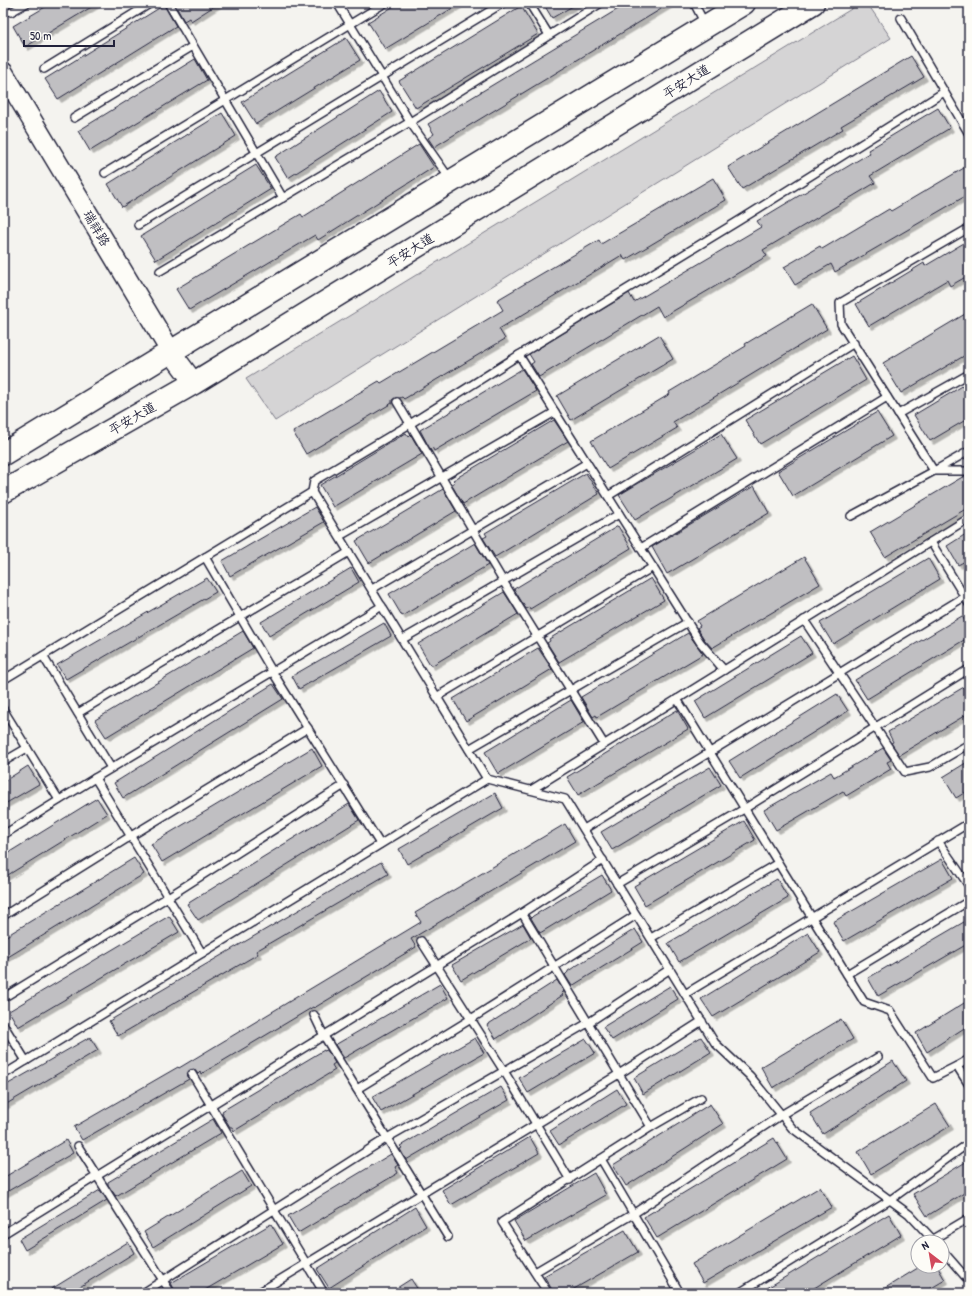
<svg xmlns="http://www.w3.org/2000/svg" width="972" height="1296" font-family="'Patrick Hand','LXGW WenKai TC',sans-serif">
	<defs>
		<filter id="shadow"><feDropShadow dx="3.5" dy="3.5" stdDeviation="0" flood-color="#0004"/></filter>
	</defs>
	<rect width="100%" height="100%" fill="#f4f3ef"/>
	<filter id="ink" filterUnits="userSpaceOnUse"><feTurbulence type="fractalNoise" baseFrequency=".025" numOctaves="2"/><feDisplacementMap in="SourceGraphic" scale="8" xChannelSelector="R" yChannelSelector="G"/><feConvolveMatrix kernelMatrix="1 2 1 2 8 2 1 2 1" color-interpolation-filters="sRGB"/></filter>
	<g filter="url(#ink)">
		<!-- green -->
		<polygon fill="#d5d4d5" stroke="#7c7b88" points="861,3 867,3 891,38 275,421 246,379"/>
		<!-- building -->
		<g fill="#c0bfc2" stroke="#22223b" filter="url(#shadow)">
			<polygon points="52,3 98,3 25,47 13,26"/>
			<polygon points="174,3 219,3 191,21 189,18 184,21"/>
			<polygon points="399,3 461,3 385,49 368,22"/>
			<polygon points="543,3 578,3 552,18"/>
			<polygon points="628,3 671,3 434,147 428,138 434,134 428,124"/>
			<polygon points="164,5 176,26 58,99 45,79"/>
			<polygon points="521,6 538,34 416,108 399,81"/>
			<polygon points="346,38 360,60 256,124 242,102"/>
			<polygon points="911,56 924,77 841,126 843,129 742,189 728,167"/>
			<polygon points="195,59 207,80 90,151 78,131"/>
			<polygon points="379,91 392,112 288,178 275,157"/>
			<polygon points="938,108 950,128 870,176 875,183 763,250 767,256 663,317 657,306 539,377 531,364 534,362 529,354 629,293 634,302 761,227 757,221 870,153 868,150"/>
			<polygon points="222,113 236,136 122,207 108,184"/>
			<polygon points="419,144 434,167 318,240 315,235 189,310 176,289 301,214 303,217"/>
			<polygon points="256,165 271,189 156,260 141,236"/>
			<polygon points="969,165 969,194 835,272 831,264 795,285 784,267 820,246 822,249 889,209 891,211"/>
			<polygon points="713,178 726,200 625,260 622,255 499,329 505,339 404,399 402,397 400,398 395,398 392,400 392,403 306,454 293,432 379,381 381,383 503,310 497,300 599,240 601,244"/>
			<polygon points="969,240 969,275 950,286 947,280 869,326 856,304 924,263 925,266"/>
			<polygon points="812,304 827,329 673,422 677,428 608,469 591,441 670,394 669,392 746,346 745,344"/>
			<polygon points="965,314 969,322 969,353 901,393 883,363"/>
			<polygon points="659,335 673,359 571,420 557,396"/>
			<polygon points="852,356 866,380 760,444 745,420"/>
			<polygon points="522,369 536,391 434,451 432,447 430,449 420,430"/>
			<polygon points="969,382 969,418 930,441 914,415"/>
			<polygon points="877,412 892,436 793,496 778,471"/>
			<polygon points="554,420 568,441 463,504 451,484 455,482 453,480"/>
			<polygon points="406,433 409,437 411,435 422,454 333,507 320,485"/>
			<polygon points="721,434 737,459 635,520 619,495"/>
			<polygon points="586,473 599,494 495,557 483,538 487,536 485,533"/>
			<polygon points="964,476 969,476 969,507 885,557 870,532"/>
			<polygon points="754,486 769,513 667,574 652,547"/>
			<polygon points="443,489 456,511 369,563 356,541"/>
			<polygon points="315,507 324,522 230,576 222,561"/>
			<polygon points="618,526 631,548 530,609 529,607 526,609 514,589"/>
			<polygon points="969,532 969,559 958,565 947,546"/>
			<polygon points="475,543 488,565 402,616 389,594"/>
			<polygon points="804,557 820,584 712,648 704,639 697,628 700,626 697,621"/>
			<polygon points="928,558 940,579 833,644 820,623"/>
			<polygon points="351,568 359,582 269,636 261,622"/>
			<polygon points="207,578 216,592 66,679 57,665"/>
			<polygon points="651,578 664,600 559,662 547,643 550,641 549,639"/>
			<polygon points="504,592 518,614 431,666 418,644"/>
			<polygon points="962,616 969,628 969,637 867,699 855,680"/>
			<polygon points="384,623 391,636 299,689 292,676"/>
			<polygon points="243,631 253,648 106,737 95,720"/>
			<polygon points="688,633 703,654 597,717 596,715 593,717 581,697"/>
			<polygon points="801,636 812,653 705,718 695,701"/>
			<polygon points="538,648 552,669 466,721 453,699"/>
			<polygon points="273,684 283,699 123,798 114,783"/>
			<polygon points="969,684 969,713 899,755 891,743 893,742 888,732"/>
			<polygon points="837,694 848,711 740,778 729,761"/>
			<polygon points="571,700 584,722 498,774 485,752"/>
			<polygon points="677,710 688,729 578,795 567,777"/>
			<polygon points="312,748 322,766 162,862 151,844"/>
			<polygon points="883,748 891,760 887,762 891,769 846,796 843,791 776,830 764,810 831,772 834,777"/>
			<polygon points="969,761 969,790 956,798 943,777"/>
			<polygon points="28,766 39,784 3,805 3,782"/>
			<polygon points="710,767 721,785 612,850 601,832"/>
			<polygon points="495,793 503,808 407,864 399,849"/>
			<polygon points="97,798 107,814 3,878 3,856"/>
			<polygon points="349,804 359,820 198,920 187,904"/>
			<polygon points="744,821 755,840 645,905 634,886"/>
			<polygon points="565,824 575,841 411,939 416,947 314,1008 313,1007 201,1074 200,1072 198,1074 194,1069 190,1070 187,1074 189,1079 82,1140 74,1127 178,1067 179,1068 421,922 415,913"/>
			<polygon points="134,858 144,874 3,960 3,938"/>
			<polygon points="942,859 953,878 844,941 833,922"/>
			<polygon points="381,862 388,874 256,951 258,954 118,1036 109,1021"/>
			<polygon points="602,875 611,890 540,933 531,918 533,916"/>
			<polygon points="777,879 788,898 679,962 668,943"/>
			<polygon points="169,916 179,932 18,1027 9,1011"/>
			<polygon points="969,919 969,943 878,996 868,978"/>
			<polygon points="523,924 531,938 461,980 452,965"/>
			<polygon points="635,929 643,942 572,986 565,975 568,972 568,971"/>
			<polygon points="808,933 820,952 713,1017 701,999"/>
			<polygon points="557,980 564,992 561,993 563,995 496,1039 487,1025"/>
			<polygon points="440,984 448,998 344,1058 335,1045"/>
			<polygon points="670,986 678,999 612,1040 603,1027"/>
			<polygon points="969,1000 969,1025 927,1052 916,1033"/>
			<polygon points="841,1019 853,1039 773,1088 761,1067"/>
			<polygon points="90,1037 98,1050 3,1106 3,1087"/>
			<polygon points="701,1037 711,1052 643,1094 634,1078"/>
			<polygon points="475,1038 484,1053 381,1112 372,1097"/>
			<polygon points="586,1039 595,1053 528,1093 519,1078"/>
			<polygon points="324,1050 324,1051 327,1050 335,1063 332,1065 335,1070 234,1131 232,1127 230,1127 222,1114 223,1113 222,1111"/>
			<polygon points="893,1061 906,1081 823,1134 810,1113"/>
			<polygon points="501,1087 509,1100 406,1160 400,1149 402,1148 400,1146"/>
			<polygon points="617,1089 626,1104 559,1145 550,1131"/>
			<polygon points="710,1104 723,1124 626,1186 613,1165"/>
			<polygon points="936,1104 950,1126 871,1174 858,1152"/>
			<polygon points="213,1119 221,1133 116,1196 115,1195 108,1185 108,1182"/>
			<polygon points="530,1137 539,1153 451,1205 442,1190"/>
			<polygon points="774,1138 787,1159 657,1238 644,1217"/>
			<polygon points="66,1140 73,1153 3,1194 3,1178"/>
			<polygon points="391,1154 398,1165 395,1167 398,1173 298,1233 288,1216"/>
			<polygon points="969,1160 969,1190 927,1216 913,1194"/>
			<polygon points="242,1171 251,1186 153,1247 144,1232"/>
			<polygon points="594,1173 606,1195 526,1241 514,1221"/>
			<polygon points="820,1187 832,1207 703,1283 692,1264"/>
			<polygon points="100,1190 107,1200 25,1250 19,1239"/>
			<polygon points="415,1207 426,1226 329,1288 317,1269"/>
			<polygon points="889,1214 901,1235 806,1293 759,1293"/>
			<polygon points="271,1224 283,1244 200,1293 176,1293 171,1283"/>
			<polygon points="625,1230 638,1252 567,1293 554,1293 544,1276"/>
			<polygon points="128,1242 134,1253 70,1293 45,1293"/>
			<polygon points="921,1266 937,1266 945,1280 923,1293 877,1293"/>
			<polygon points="411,1279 420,1293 389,1293"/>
		</g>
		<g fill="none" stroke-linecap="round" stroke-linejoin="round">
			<defs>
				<g id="lane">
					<polyline points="168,3 283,198"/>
					<polyline points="337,3 410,122 450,179"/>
					<polyline points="529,3 549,35"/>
					<polyline points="694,3 705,24"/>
					<polyline points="11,12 27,3"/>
					<polyline points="901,18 969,134"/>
					<polyline points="44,69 151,3"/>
					<polyline points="74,118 193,46"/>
					<polyline points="105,173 385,3"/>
					<polyline points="138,225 503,3"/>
					<polyline points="969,228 840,303 841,324 934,471 969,471"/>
					<polyline points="160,271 410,122 601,3"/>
					<polyline points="519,355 700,642 724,670"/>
					<polyline points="397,402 503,581 604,744"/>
					<polyline points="898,414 969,374"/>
					<polyline points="312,492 314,481 410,424 519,355 740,220 944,92"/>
					<polyline points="608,496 854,343"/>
					<polyline points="851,516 934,471 969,451"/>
					<polyline points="340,536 555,412"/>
					<polyline points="931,542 969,604"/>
					<polyline points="641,548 887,397"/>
					<polyline points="205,557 272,671 380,844"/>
					<polyline points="372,589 587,463"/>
					<polyline points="804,620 905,772 930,767 969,744"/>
					<polyline points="403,639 619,514"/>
					<polyline points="43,656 111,768"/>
					<polyline points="3,680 312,492 487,779 565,799 715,1043 750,1076 792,1128 909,1214 935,1242"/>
					<polyline points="438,696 653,567"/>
					<polyline points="677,699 864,1002 890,1011 933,1078 957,1066 969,1085"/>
					<polyline points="3,709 59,800"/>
					<polyline points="78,713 349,552"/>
					<polyline points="469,749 688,622"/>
					<polyline points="3,762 27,748"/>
					<polyline points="95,778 202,953"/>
					<polyline points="531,790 969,518"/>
					<polyline points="584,829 969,594"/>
					<polyline points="3,835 95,778 382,606"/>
					<polyline points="938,841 969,886"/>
					<polyline points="617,884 744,809 969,669"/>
					<polyline points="522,913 651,1127"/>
					<polyline points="3,916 131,836 308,728"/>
					<polyline points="651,938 778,863"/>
					<polyline points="421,941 504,1071 570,1180"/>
					<polyline points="847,974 969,901"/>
					<polyline points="685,994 969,823"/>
					<polyline points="3,998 168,897 344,785"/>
					<polyline points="314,1015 324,1036 448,1237"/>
					<polyline points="3,1024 26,1061"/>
					<polyline points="957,1066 969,1059"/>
					<polyline points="192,1074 324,1293"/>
					<polyline points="3,1075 487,779"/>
					<polyline points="357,1089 471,1019 636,915"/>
					<polyline points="78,1146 171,1293"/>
					<polyline points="601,1159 680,1293"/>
					<polyline points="3,1234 522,913 603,860"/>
					<polyline points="932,1240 969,1218"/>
					<polyline points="942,1250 969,1281"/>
					<polyline points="535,1272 633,1214 781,1115 878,1057"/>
					<polyline points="143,1293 387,1138 588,1023 670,969"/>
					<polyline points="258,1293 619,1074 702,1021"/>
					<polyline points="548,1293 502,1222 651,1127 701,1098"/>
					<polyline points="739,1293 890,1200 969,1143"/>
				</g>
				<polyline id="secondary" points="3,72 171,352 194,383"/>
				<g id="primary">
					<polyline points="3,454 744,3"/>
					<polyline points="3,492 194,383 813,3"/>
				</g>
			</defs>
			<!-- lane casing -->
			<use href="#lane" stroke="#22223b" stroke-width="10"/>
			<!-- secondary casing -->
			<use href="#secondary" stroke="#22223b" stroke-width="22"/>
			<!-- primary casing -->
			<use href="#primary" stroke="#22223b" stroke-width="25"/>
			<!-- lane -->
			<use href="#lane" stroke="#fdfcf7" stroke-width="7"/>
			<!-- secondary -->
			<use href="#secondary" stroke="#fdfcf7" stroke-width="19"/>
			<!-- primary -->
			<use href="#primary" stroke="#fdfcf7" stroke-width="22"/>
		</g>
	</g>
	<g text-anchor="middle" stroke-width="3" stroke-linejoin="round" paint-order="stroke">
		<!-- street labels -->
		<g font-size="13" fill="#22223b" stroke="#fdfcf7">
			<text transform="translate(686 81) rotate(-32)" y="5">平安大道</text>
			<text transform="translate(97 228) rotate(59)" y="5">瑞祥路</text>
			<text transform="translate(410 250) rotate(-32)" y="5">平安大道</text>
			<text transform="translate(132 418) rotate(-30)" y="5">平安大道</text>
		</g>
	</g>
	<!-- margin -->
	<rect width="972" height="1296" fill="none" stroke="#fdfcf7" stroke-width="16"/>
	<rect x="8" y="8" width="956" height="1280" fill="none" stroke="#22223b" stroke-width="1.5" filter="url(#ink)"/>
	<!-- north arrow -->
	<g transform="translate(930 1254) rotate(329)"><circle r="19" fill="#fdfcf7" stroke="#a5a5ac"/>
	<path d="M0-3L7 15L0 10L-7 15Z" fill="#d1495b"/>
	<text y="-6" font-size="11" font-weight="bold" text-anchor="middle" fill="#22223b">N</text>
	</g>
	<!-- scale -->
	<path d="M24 40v6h90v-6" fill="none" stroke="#22223b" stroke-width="2"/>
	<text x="30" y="40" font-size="12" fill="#22223b" stroke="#fdfcf7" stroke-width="3" paint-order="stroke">50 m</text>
</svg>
